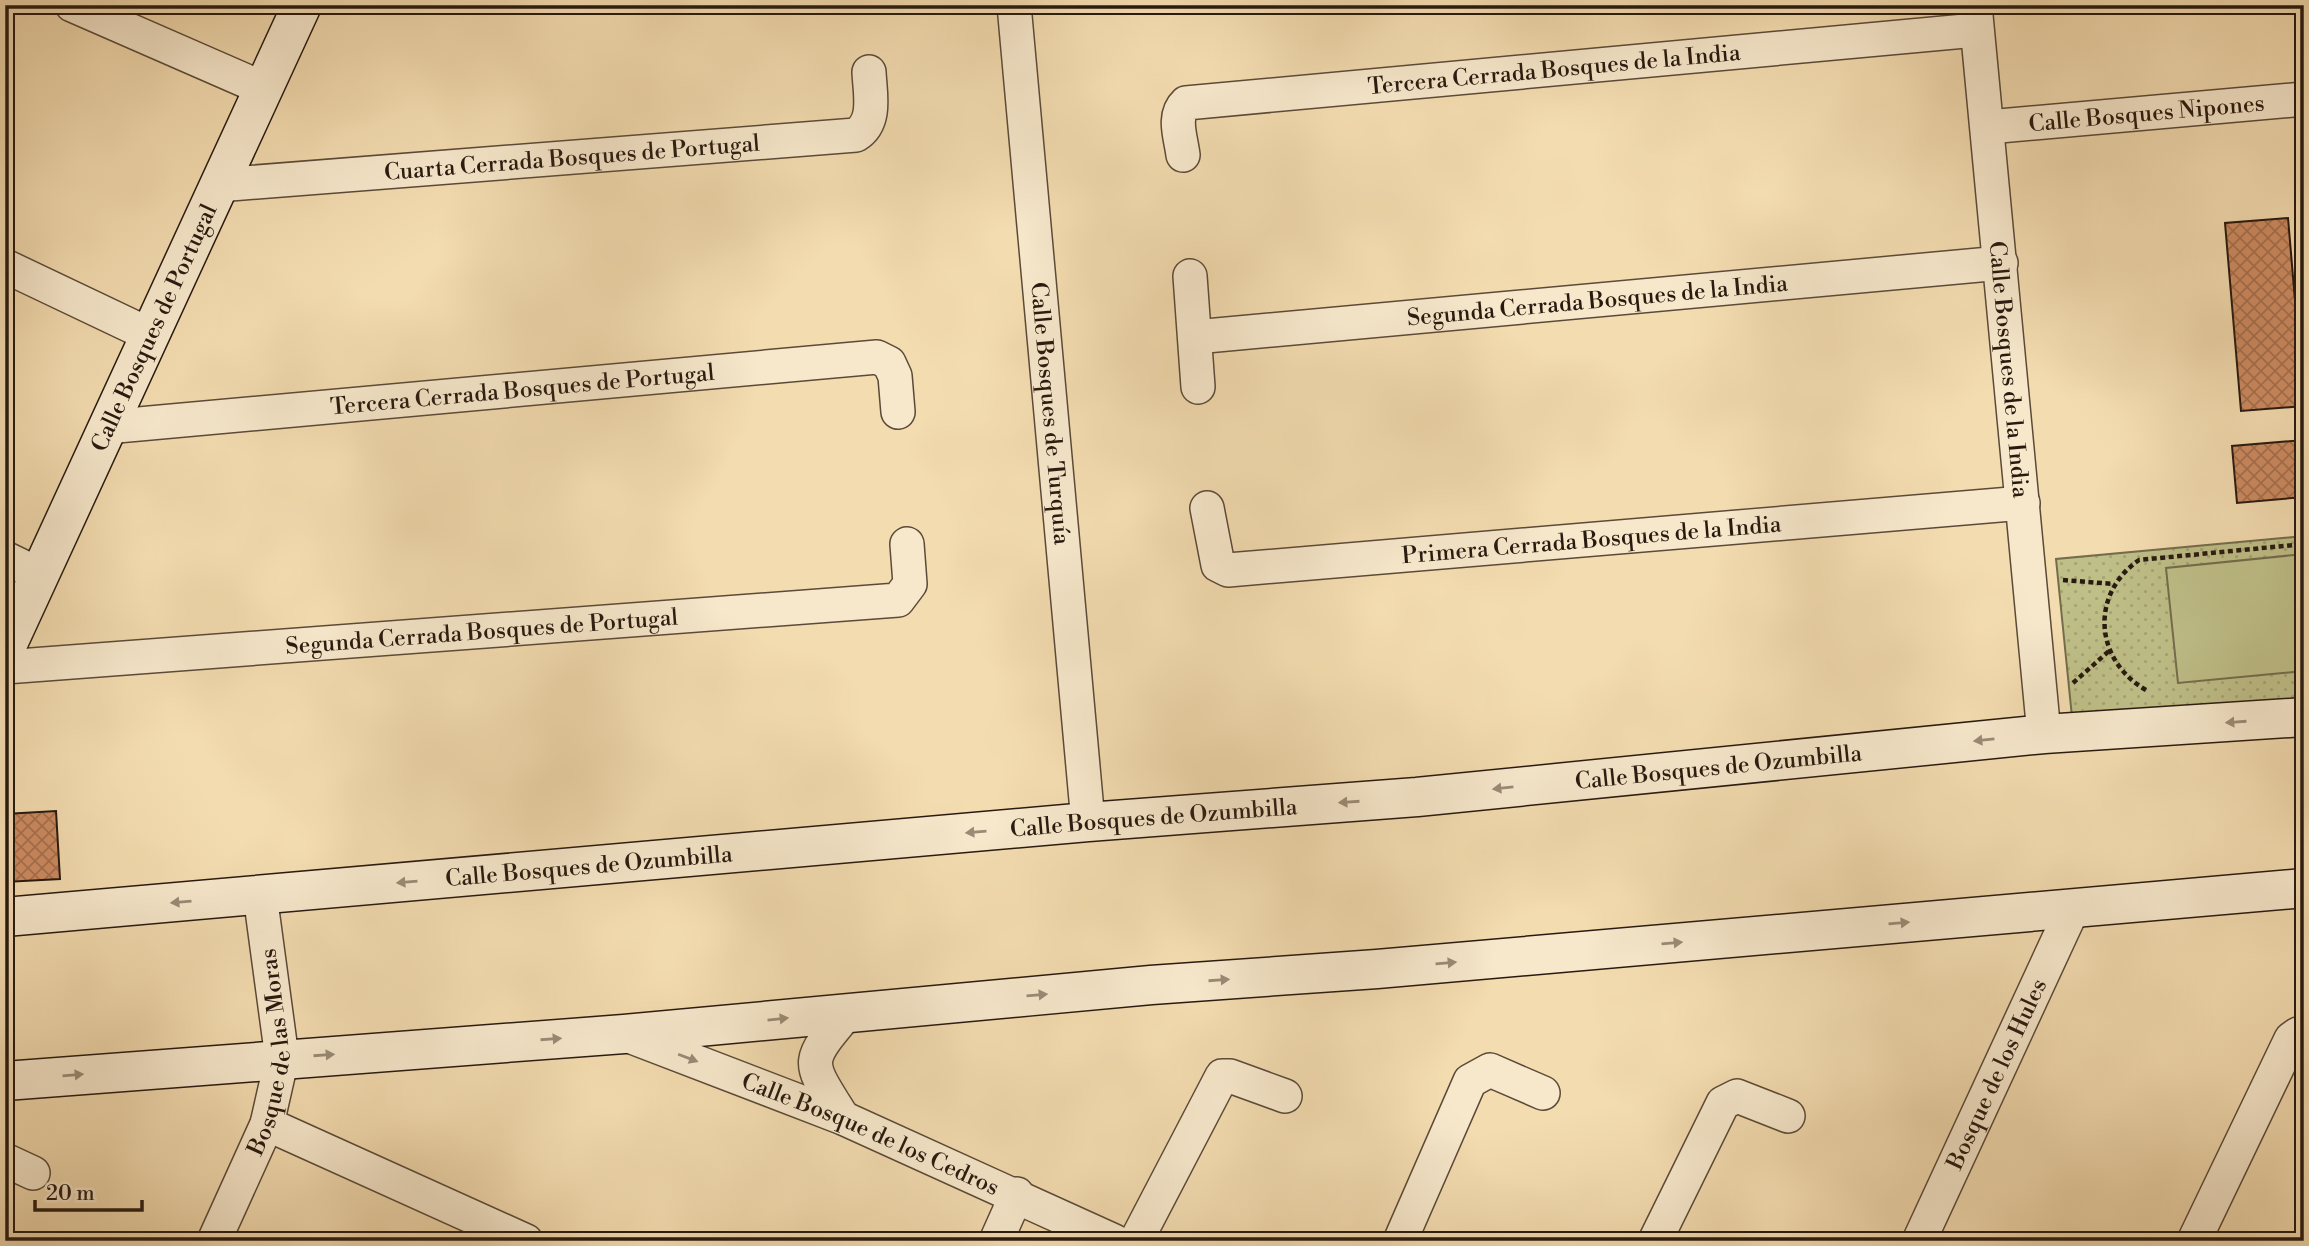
<svg xmlns="http://www.w3.org/2000/svg" width="2309" height="1246" font-family="'Libre Bodoni',serif">
	<defs>
		<pattern id="park-dots" width="8" height="8" patternUnits="userSpaceOnUse" patternTransform="scale(1.75)"><rect width="8" height="8" fill="#bfbf88"/><path d="M2 2h.1M6 6h.1" fill="none" stroke="#a4a474" stroke-width="1.8" stroke-linecap="round"/></pattern>
		<pattern id="building-cross-hatch" width="8" height="8" patternUnits="userSpaceOnUse" patternTransform="scale(1.75)"><rect width="8" height="8" fill="#cd8b61"/><path d="M0 0l8 8M0 8l8-8" fill="none" stroke="#a6714f"/></pattern>
	</defs>
	<rect width="100%" height="100%" fill="#f3dcb0"/>
	<filter id="stains"><feTurbulence type="fractalNoise" baseFrequency=".00286" numOctaves="4"/><feColorMatrix values="0 0 0 0 .2 0 0 0 0 .09 0 0 0 0 .02 0 0 0 .5 -.17"/></filter>
	<radialGradient id="worn" r=".72"><stop offset=".6" stop-color="#630" stop-opacity="0"/><stop offset="1" stop-color="#630" stop-opacity=".3"/></radialGradient>
	<!-- park -->
	<polygon fill="url(#park-dots)" stroke="#746c4c" stroke-width="2" points="2304,536 2304,698 2072,717 2056,559"/>
	<!-- pitch -->
	<polygon fill="#bfbf88" stroke="#746c4c" stroke-width="2" points="2304,554 2304,671 2178,683 2166,568"/>
	<!-- building -->
	<g fill="url(#building-cross-hatch)" stroke="#281a10" stroke-width="2">
		<polygon points="2288,218 2304,406 2241,411 2225,223"/>
		<polygon points="2304,440 2304,497 2237,503 2232,446"/>
		<polygon points="56,811 60,879 5,882 5,814"/>
	</g>
	<g fill="none" stroke-linecap="round" stroke-linejoin="round">
		<defs>
			<g id="street">
				<polyline points="72,5 262,88"/>
				<path id="s1" d="M1014,5L1088,822"/>
				<path id="s2" d="M1975,5L2044,734"/>
				<path id="s3" d="M1988,127L2304,99"/>
				<path id="s4" d="M1183,155C1181,138 1172,116 1186,103L1976,30"/>
				<path id="s5" d="M218,185L856,135C877,122 870,94 869,72"/>
				<polyline points="5,266 148,334"/>
				<polyline points="1190,276 1198,387"/>
				<path id="s6" d="M1195,337L2001,263"/>
				<path id="s7" d="M106,427L877,357L889,363L895,376L898,412"/>
				<path id="s8" d="M1207,508L1218,565L1228,570L2023,503"/>
				<polyline points="5,558 38,574"/>
				<path id="s9" d="M5,667L898,600L910,584L907,544"/>
				<path id="s10" d="M624,1034L843,1118L1114,1241"/>
				<path d="M843,1118C807,1060 804,1064 848,1012"/>
				<polyline points="267,1124 526,1241"/>
				<polyline points="5,1160 33,1173"/>
				<path id="s11" d="M214,1241L267,1124L282,1058L260,895"/>
				<polyline points="996,1241 1017,1194"/>
				<polyline points="1136,1241 1222,1076 1230,1076 1285,1096"/>
				<polyline points="1400,1241 1470,1081 1490,1070 1543,1093"/>
				<polyline points="1655,1241 1723,1103 1737,1096 1788,1116"/>
				<path id="s12" d="M1919,1241L2073,908"/>
				<polyline points="2194,1241 2291,1039 2298,1034 2304,1035"/>
			</g>
			<g id="secondary">
				<path id="s13" d="M5,650L302,5"/>
				<path id="s14" d="M5,917L1088,822L1417,797L2044,734L2304,717"/>
				<polyline points="5,1081 624,1034 1151,985 1377,969 2304,888"/>
			</g>
		</defs>
		<!-- street casing -->
		<use href="#street" stroke="#5b4a38" stroke-width="36"/>
		<!-- secondary casing -->
		<use href="#secondary" stroke="#281a10" stroke-width="41"/>
		<!-- path -->
		<g stroke="#281a10" stroke-width="4.5" stroke-dasharray="5 3.5" stroke-linecap="butt">
			<polyline points="2063,580 2114,584"/>
			<polyline points="2073,683 2109,651"/>
			<path d="M2146,690C2094,660 2090,594 2139,560L2304,544"/>
		</g>
		<!-- street -->
		<use href="#street" stroke="#f7e8cc" stroke-width="33"/>
		<!-- secondary -->
		<use href="#secondary" stroke="#f7e8cc" stroke-width="38"/>
	</g>
	<!-- one-way arrows -->
	<defs><path id="oneway-solid" d="M-6-.8H1V-3.2L6.5 0L1 3.2V.8H-6Z" transform="scale(1.75)"/></defs>
	<g fill="#9a8b77">
		<use href="#oneway-solid" transform="translate(2236 722) rotate(176)"/>
		<use href="#oneway-solid" transform="translate(1984 740) rotate(174)"/>
		<use href="#oneway-solid" transform="translate(1503 788) rotate(174)"/>
		<use href="#oneway-solid" transform="translate(1349 802) rotate(176)"/>
		<use href="#oneway-solid" transform="translate(976 832) rotate(175)"/>
		<use href="#oneway-solid" transform="translate(407 882) rotate(175)"/>
		<use href="#oneway-solid" transform="translate(181 902) rotate(175)"/>
		<use href="#oneway-solid" transform="translate(1899 923) rotate(-5)"/>
		<use href="#oneway-solid" transform="translate(1672 943) rotate(-5)"/>
		<use href="#oneway-solid" transform="translate(1446 963) rotate(-5)"/>
		<use href="#oneway-solid" transform="translate(1219 980) rotate(-4)"/>
		<use href="#oneway-solid" transform="translate(1037 995) rotate(-5)"/>
		<use href="#oneway-solid" transform="translate(778 1019) rotate(-6)"/>
		<use href="#oneway-solid" transform="translate(551 1039) rotate(-4)"/>
		<use href="#oneway-solid" transform="translate(324 1055) rotate(-4)"/>
		<use href="#oneway-solid" transform="translate(688 1058) rotate(21)"/>
		<use href="#oneway-solid" transform="translate(73 1075) rotate(-5)"/>
	</g>
	<g text-anchor="middle" stroke-width="5" stroke-linejoin="round" paint-order="stroke">
		<!-- street labels -->
		<g font-size="23" fill="#281a10" stroke="#f7e8cc">
			<text dy="8" stroke="none"><textPath href="#s4" startOffset="424">Tercera Cerrada Bosques de la India</textPath></text>
			<text dy="8" stroke="none"><textPath href="#s3" startOffset="159">Calle Bosques Nipones</textPath></text>
			<text dy="8" stroke="none"><textPath href="#s5" startOffset="355">Cuarta Cerrada Bosques de Portugal</textPath></text>
			<text dy="8" stroke="none"><textPath href="#s6" startOffset="404">Segunda Cerrada Bosques de la India</textPath></text>
			<text dy="8" stroke="none"><textPath href="#s13" startOffset="355">Calle Bosques de Portugal</textPath></text>
			<text dy="8" stroke="none"><textPath href="#s2" startOffset="366">Calle Bosques de la India</textPath></text>
			<text dy="8" stroke="none"><textPath href="#s7" startOffset="418">Tercera Cerrada Bosques de Portugal</textPath></text>
			<text dy="8" stroke="none"><textPath href="#s1" startOffset="410">Calle Bosques de Turquía</textPath></text>
			<text dy="8" stroke="none"><textPath href="#s8" startOffset="434">Primera Cerrada Bosques de la India</textPath></text>
			<text dy="8" stroke="none"><textPath href="#s9" startOffset="478">Segunda Cerrada Bosques de Portugal</textPath></text>
			<text dy="8" stroke="none"><textPath href="#s14" startOffset="1720">Calle Bosques de Ozumbilla</textPath></text>
			<text dy="8" stroke="none"><textPath href="#s14" startOffset="1153">Calle Bosques de Ozumbilla</textPath></text>
			<text dy="8" stroke="none"><textPath href="#s14" startOffset="586">Calle Bosques de Ozumbilla</textPath></text>
			<text dy="8" stroke="none"><textPath href="#s11" startOffset="201">Bosque de las Moras</textPath></text>
			<text dy="8" stroke="none"><textPath href="#s12" startOffset="184">Bosque de los Hules</textPath></text>
			<text dy="8" stroke="none"><textPath href="#s10" startOffset="266">Calle Bosque de los Cedros</textPath></text>
		</g>
	</g>
	<!-- margin -->
	<rect width="2309" height="1246" fill="none" stroke="#f3dcb0" stroke-width="28"/>
	<rect x="7" y="7" width="2295" height="1232" fill="none" stroke="#281a10" stroke-width="3.5"/>
	<rect x="14" y="14" width="2281" height="1218" fill="none" stroke="#281a10" stroke-width="2"/>
	<!-- scale -->
	<path d="M35 1200v10h107v-10" fill="none" stroke="#281a10" stroke-width="3.5"/>
	<text x="46" y="1200" font-size="21" fill="#281a10" stroke="#f7e8cc" stroke-width="5" paint-order="stroke">20 m</text>
	<rect width="100%" height="100%" filter="url(#stains)"/>
	<rect width="100%" height="100%" fill="url(#worn)"/>
</svg>
